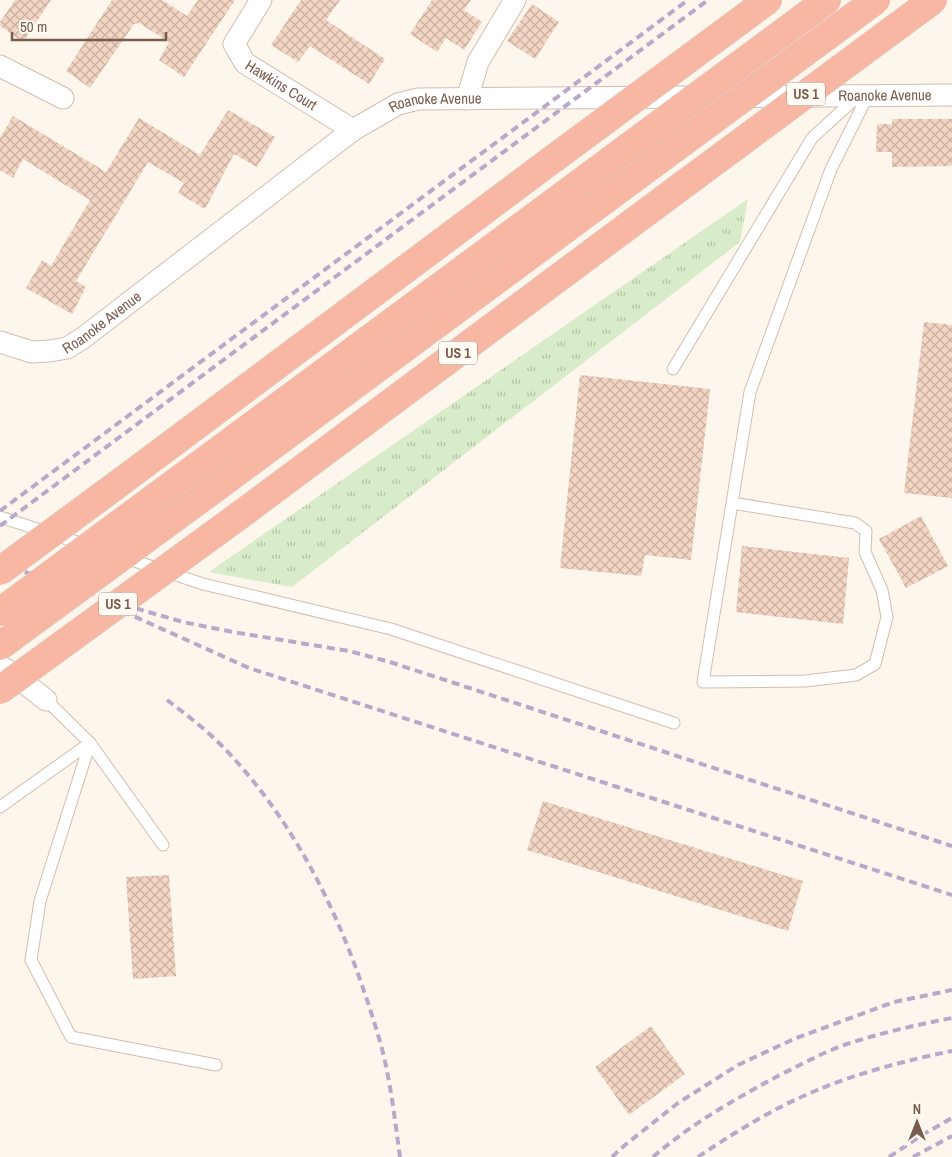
<svg xmlns="http://www.w3.org/2000/svg" width="952" height="1157" font-family="'Archivo Narrow',sans-serif">
	<defs>
		<pattern id="grass-tufts" width="24" height="20" patternUnits="userSpaceOnUse" patternTransform="scale(1.25)"><rect width="24" height="20" fill="#d8ecc9"/><path d="M3 7l-1-3M5 7V3M7 7l1-3M15 17l-1-3M17 17v-4M19 17l1-3" fill="none" stroke="#b4c2a5"/></pattern>
		<pattern id="building-cross-hatch" width="8" height="8" patternUnits="userSpaceOnUse" patternTransform="scale(1.25)"><rect width="8" height="8" fill="#f3d5c3"/><path d="M0 0l8 8M0 8l8-8" fill="none" stroke="#cab0a1"/></pattern>
	</defs>
	<rect width="100%" height="100%" fill="#fdf6ec"/>
	<!-- grass -->
	<polygon fill="url(#grass-tufts)" points="748,199 740,242 292,587 209,572"/>
	<!-- building -->
	<g fill="url(#building-cross-hatch)">
		<polygon points="15,0 51,0 23,42 0,26 0,22"/>
		<polygon points="112,0 162,0 187,16 198,0 235,0 184,77 159,60 169,42 139,23 134,24 90,88 66,71"/>
		<polygon points="301,0 340,0 326,20 385,59 369,84 310,46 298,62 271,45"/>
		<polygon points="432,0 471,0 464,10 482,22 464,50 446,38 437,52 410,34"/>
		<polygon points="532,4 559,22 535,59 507,41"/>
		<polygon points="228,110 275,137 257,167 234,154 205,209 178,193 184,183 148,162 76,281 86,287 72,314 26,288 42,260 51,266 90,200 23,159 13,178 0,170 0,138 13,116 106,172 139,118 200,155"/>
		<polygon points="892,119 952,119 952,166 892,167 892,152 876,152 877,124 892,124"/>
		<polygon points="924,322 952,325 952,498 904,493"/>
		<polygon points="580,375 710,389 691,560 645,555 641,576 560,568"/>
		<polygon points="921,516 948,566 906,588 879,539"/>
		<polygon points="742,546 849,558 843,624 736,612"/>
		<polygon points="543,801 803,881 788,931 527,850"/>
		<polygon points="169,875 176,976 133,979 126,877"/>
		<polygon points="651,1026 685,1074 629,1115 595,1067"/>
	</g>
	<g fill="none" stroke-linecap="round" stroke-linejoin="round">
		<defs>
			<g id="service">
				<polyline points="673,369 812,138 857,97"/>
				<polyline points="732,503 855,523 866,531 865,552 882,590 887,617 875,664 856,675 805,681 703,682 750,392 831,169 868,95"/>
				<polyline points="0,517 86,545"/>
				<polyline points="123,557 203,584 391,629 674,723"/>
				<polyline points="46,700 90,743 163,845"/>
				<polyline points="90,743 40,901 31,960 71,1037 216,1065"/>
				<polyline points="0,807 90,743"/>
			</g>
			<g id="minor">
				<path id="s1" d="M261,0L234,44L245,63L353,130"/>
				<polyline points="0,66 63,98"/>
				<polyline points="467,99 478,62 515,0"/>
				<path id="s2" d="M0,342L32,352L50,351L67,348L83,338L353,130L398,104L418,99L952,95"/>
				<polyline points="0,666 12,673 46,700"/>
			</g>
			<g id="motorway">
				<polyline points="118,484 549,162"/>
				<polyline points="214,489 656,162"/>
				<polyline points="157,496 611,160"/>
				<polyline points="236,518 679,188"/>
			</g>
		</defs>
		<!-- service casing -->
		<use href="#service" stroke="#d1beb0" stroke-width="13"/>
		<!-- minor casing -->
		<use href="#minor" stroke="#d1beb0" stroke-width="23"/>
		<!-- motorway casing -->
		<use href="#motorway" stroke="#dad1cd" stroke-width="29"/>
		<!-- service -->
		<use href="#service" stroke="#fff" stroke-width="11"/>
		<!-- minor -->
		<use href="#minor" stroke="#fff" stroke-width="21"/>
		<!-- motorway -->
		<use href="#motorway" stroke="#f7b7a3" stroke-width="28"/>
		<!-- rail -->
		<g stroke="#b9a8c9" stroke-width="4" stroke-dasharray="8 5" stroke-linecap="butt">
			<polyline points="0,511 688,0"/>
			<polyline points="0,526 708,0"/>
			<polyline points="0,564 145,611 183,622 233,632 349,651 390,662 952,846"/>
			<polyline points="111,606 249,668 952,895"/>
			<path d="M167,700C187,715 208,731 225,749C291,818 335,904 365,994C371,1012 377,1030 382,1049C391,1084 395,1121 400,1157"/>
			<polyline points="612,1157 625,1145 678,1103 738,1065 796,1038 894,1002 952,990"/>
			<path d="M653,1157C691,1124 735,1099 778,1076C800,1065 822,1053 844,1045C880,1033 916,1025 952,1018"/>
			<path d="M698,1157C735,1132 774,1108 815,1091C857,1073 908,1060 952,1051"/>
			<polyline points="889,1157 922,1135 952,1118"/>
			<polyline points="913,1157 952,1136"/>
		</g>
		<defs>
			<g id="motorway-bridge">
				<polyline points="611,160 827,0"/>
				<polyline points="549,162 768,0"/>
				<polyline points="656,162 876,0"/>
				<polyline points="679,188 933,0"/>
				<polyline points="0,571 118,484"/>
				<polyline points="0,612 157,496"/>
				<polyline points="0,646 214,489"/>
				<polyline points="0,690 236,518"/>
			</g>
		</defs>
		<!-- motorway-bridge casing -->
		<use href="#motorway-bridge" stroke="#dad1cd" stroke-width="29" stroke-linecap="butt"/>
		<!-- motorway-bridge -->
		<use href="#motorway-bridge" stroke="#f7b7a3" stroke-width="28"/>
	</g>
	<g text-anchor="middle" stroke-width="4" stroke-linejoin="round" paint-order="stroke">
		<!-- shield labels -->
		<g fill="#fffaf3" stroke="#a28b7f" stroke-width="1">
			<rect x="787" y="82.5" width="38" height="23" rx="4"/>
			<rect x="439" y="341.5" width="38" height="23" rx="4"/>
			<rect x="99" y="592.5" width="38" height="23" rx="4"/>
		</g>
		<g font-size="14" font-weight="bold" fill="#7a5c4d">
			<text x="806" y="99">US 1</text>
			<text x="458" y="358">US 1</text>
			<text x="118" y="609">US 1</text>
		</g>
		<!-- street labels -->
		<g font-size="15" fill="#7a5c4d" stroke="#fffaf3">
			<text dy="5" stroke="none"><textPath href="#s1" startOffset="116">Hawkins Court</textPath></text>
			<text dy="5" stroke="none"><textPath href="#s2" startOffset="968">Roanoke Avenue</textPath></text>
			<text dy="5" stroke="none"><textPath href="#s2" startOffset="518">Roanoke Avenue</textPath></text>
			<text dy="5" stroke="none"><textPath href="#s2" startOffset="112">Roanoke Avenue</textPath></text>
		</g>
	</g>
	<!-- north arrow -->
	<g transform="translate(917 1122)" stroke="#fffaf3" stroke-width="4" paint-order="stroke">
	<path d="M0-4L9 19L0 12L-9 19Z" fill="#7a5c4d"/>
	<text y="-8" font-size="14" font-weight="bold" text-anchor="middle" fill="#7a5c4d">N</text>
	</g>
	<!-- scale -->
	<path d="M12 32v8h154v-8" fill="none" stroke="#7a5c4d" stroke-width="2.5"/>
	<text x="20" y="32" font-size="15" fill="#7a5c4d" stroke="#fffaf3" stroke-width="4" paint-order="stroke">50 m</text>
</svg>
